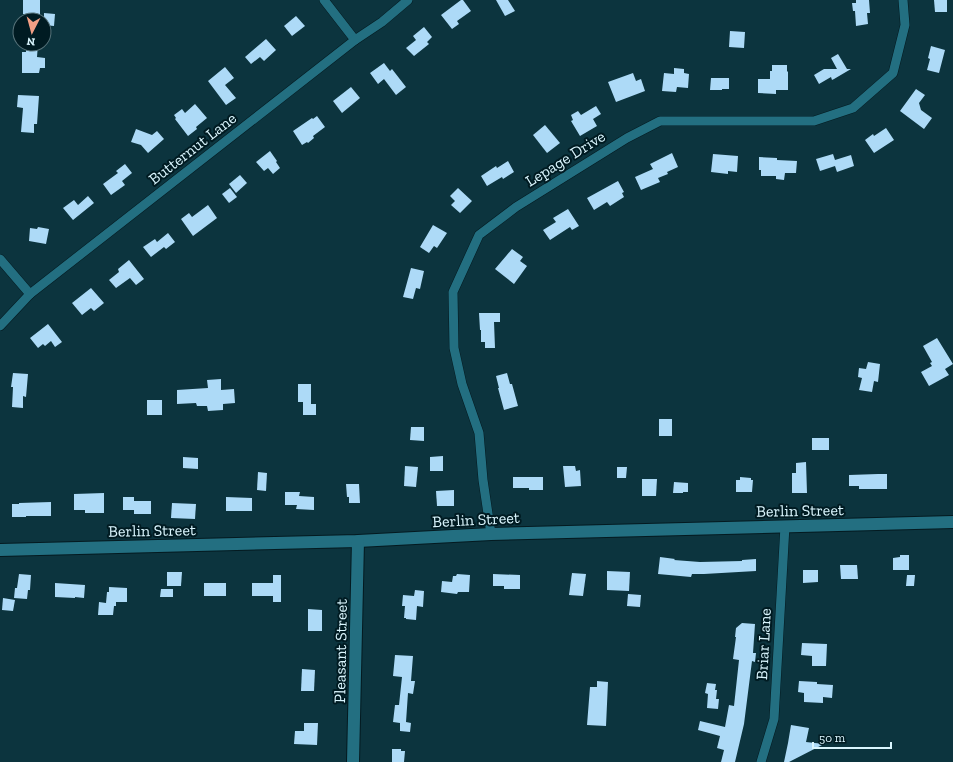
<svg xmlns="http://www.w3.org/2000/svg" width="953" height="762" font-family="'Zilla Slab',serif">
	<rect width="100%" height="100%" fill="#0c343e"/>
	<!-- building -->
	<g fill="#addaf7">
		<rect x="23" y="0" width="17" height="14"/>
		<polygon points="461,0 463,0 471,11 457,21 459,24 452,29 441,15"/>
		<polygon points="496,0 508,0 515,11 505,16"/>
		<polygon points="856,0 869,0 870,13 867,13 868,24 856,26 855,11 853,11 852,3 856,3"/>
		<polygon points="934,0 947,0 947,12 935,12"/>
		<polygon points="44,13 55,14 54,26 44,25"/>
		<polygon points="296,16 305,26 292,36 284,26"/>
		<polygon points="424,27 432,37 427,42 429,44 414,56 406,48 416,40 413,36"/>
		<polygon points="730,31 745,32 744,48 729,47"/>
		<polygon points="266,39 276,50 264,61 260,57 251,64 245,57"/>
		<polygon points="26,44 38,44 37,57 45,58 45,68 40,68 39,73 22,73 22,52 26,52"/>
		<polygon points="931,46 945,50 939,73 927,70 930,59 928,58"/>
		<polygon points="838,54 847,69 851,69 834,79 832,80 831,77 819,84 814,75 824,69 837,69 831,58"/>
		<polygon points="384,63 390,71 392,69 406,87 396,95 384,79 378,84 370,73"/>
		<polygon points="772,65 787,65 787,71 788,72 788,90 776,90 776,94 758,93 758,79 770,79 770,71 772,71"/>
		<polygon points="225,67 234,78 225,85 236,98 226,105 208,81"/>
		<polygon points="674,68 684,69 684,73 689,74 688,88 677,87 676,92 662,91 664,73 674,74"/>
		<polygon points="633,73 636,81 641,79 645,91 616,102 608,82"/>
		<polygon points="711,78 729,78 729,89 722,89 722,90 710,90"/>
		<polygon points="351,87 360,98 342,113 333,101"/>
		<polygon points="916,89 925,95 919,103 921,110 932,118 924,129 900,111"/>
		<polygon points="18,95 39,96 37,124 34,124 34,133 21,132 23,108 17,107"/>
		<polygon points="195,104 207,118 196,127 197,129 188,136 175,119 176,118 174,115 182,109 185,113"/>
		<polygon points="596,106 601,114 593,119 597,126 580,136 571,121 573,120 571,115 578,111 581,115"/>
		<polygon points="317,116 325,127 313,136 314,138 308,143 307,142 302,145 293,131 312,118 313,119"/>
		<polygon points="545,125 560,143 547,153 533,135"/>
		<polygon points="886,128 894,140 874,153 865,140 873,134 874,136"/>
		<polygon points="136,129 152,135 157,131 164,139 148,153 141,145 131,142"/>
		<polygon points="270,151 277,161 276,162 280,168 273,174 268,168 264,171 256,162"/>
		<polygon points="672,153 678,167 667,172 668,174 658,178 660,182 641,190 635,177 653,169 650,164"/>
		<polygon points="713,154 738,156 737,172 728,171 728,174 711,172"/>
		<polygon points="833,154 835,160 851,155 854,166 837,172 835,166 820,171 816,159"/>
		<polygon points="759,157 777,158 777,160 797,161 796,173 785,173 784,180 776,179 776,176 761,176 761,170 759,170"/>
		<polygon points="508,161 514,172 503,179 502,177 487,186 481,176 496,166 497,168"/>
		<polygon points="125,164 132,173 122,181 125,185 111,195 103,184 118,173 116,171"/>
		<polygon points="240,175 247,183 236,193 229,184"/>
		<polygon points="618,181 624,192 622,193 624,197 610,206 607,202 594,210 587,198"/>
		<polygon points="230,188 237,197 229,203 222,194"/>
		<polygon points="458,188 472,201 460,213 451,205 455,201 450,196"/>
		<polygon points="88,196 94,203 73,220 63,208 74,200 78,205"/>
		<polygon points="208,205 217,218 193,236 181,219 189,213 192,217"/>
		<polygon points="568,209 579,226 572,230 570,227 550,240 543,230 556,222 553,218"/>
		<polygon points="433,225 447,233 437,248 434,246 429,253 420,247"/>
		<polygon points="38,227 49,229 46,244 29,241 30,228 37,229"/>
		<polygon points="168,233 175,242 166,249 164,247 151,257 143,247 155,239 157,242"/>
		<polygon points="512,249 523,257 520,261 527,266 514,284 495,269"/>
		<polygon points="129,260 144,279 136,285 130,278 116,288 109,280 119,272 118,269"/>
		<polygon points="411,268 424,271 420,289 416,288 413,299 403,297"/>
		<polygon points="91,288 104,303 94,311 91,308 82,315 72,303"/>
		<polygon points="479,313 500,313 500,322 494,322 495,348 485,348 485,342 481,342 481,330 480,330"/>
		<polygon points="48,324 62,342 55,347 51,341 45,346 43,344 38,348 30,338"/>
		<polygon points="937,338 953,364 945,369 949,375 929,386 921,372 932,366 930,363 932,362 923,346"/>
		<polygon points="868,362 880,364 878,382 874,381 872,392 859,390 862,378 858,377 859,368 866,369"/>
		<polygon points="13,373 28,374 26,397 23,396 23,408 12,407 13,387 11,387"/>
		<polygon points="507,373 510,384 512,384 518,406 504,410 498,388 499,388 496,376"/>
		<polygon points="221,379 221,390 234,389 235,403 223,404 223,410 208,411 207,406 197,406 196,403 177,404 177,390 208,388 207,380"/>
		<polygon points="298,384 311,384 311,404 316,404 316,415 303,415 303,402 298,402"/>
		<rect x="147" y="400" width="15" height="15"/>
		<rect x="659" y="419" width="13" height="17"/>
		<polygon points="411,427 424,427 424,441 410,440"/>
		<rect x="812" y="438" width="17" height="12"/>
		<polygon points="443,456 443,471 430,471 430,457"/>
		<polygon points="183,457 198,458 198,469 183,468"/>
		<polygon points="806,462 807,493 792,493 792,473 796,473 796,463"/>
		<polygon points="405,466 418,467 416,487 404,486"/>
		<polygon points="563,466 575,466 576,471 580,470 581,486 565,487"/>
		<polygon points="617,467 627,467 626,478 617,478"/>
		<polygon points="258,472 267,473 266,491 257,490"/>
		<polygon points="878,474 887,474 887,489 859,489 859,486 849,486 849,475"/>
		<polygon points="513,477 543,477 543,490 529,490 529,488 513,488"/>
		<polygon points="740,477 751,478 751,480 753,480 752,492 736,492 736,480 740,480"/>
		<polygon points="642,479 657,479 656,496 642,496"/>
		<polygon points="674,482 688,483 688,492 683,492 683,493 673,493"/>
		<polygon points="346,484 359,484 360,503 349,503 349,497 347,497"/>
		<polygon points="454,490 454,506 437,506 436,491"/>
		<polygon points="285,492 300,492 299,496 314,497 314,510 296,509 297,505 285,505"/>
		<polygon points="104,493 104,513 85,513 85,510 74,510 74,494"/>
		<polygon points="123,497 134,497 134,501 151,501 151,514 134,514 134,510 123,510"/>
		<polygon points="226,497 252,498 252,511 226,511"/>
		<polygon points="51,502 51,516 26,516 26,517 12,517 12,504 19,504 19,503"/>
		<polygon points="172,503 196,504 195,519 171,518"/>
		<polygon points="900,555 909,555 909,570 893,570 893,558 900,557"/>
		<polygon points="660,557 675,559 674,560 700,562 742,561 742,560 756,559 756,571 704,574 692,574 691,577 658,574"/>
		<polygon points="840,565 857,565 858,579 841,579"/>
		<polygon points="803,570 818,570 818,582 803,583"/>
		<polygon points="607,571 630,572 629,591 607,590"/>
		<polygon points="167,572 182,572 181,586 167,586"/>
		<polygon points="572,573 586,574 583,596 569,595"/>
		<polygon points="19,574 31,575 30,590 28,590 27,599 14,598 15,588 17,588"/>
		<polygon points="457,574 470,575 469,592 458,592 457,594 441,592 442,581 452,582 453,576 456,576"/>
		<polygon points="493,574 520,575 520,589 504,589 504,586 493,586"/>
		<polygon points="273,575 281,575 281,602 273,602 273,596 252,596 252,583 273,583 273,587"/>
		<polygon points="907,575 915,575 914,586 906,586"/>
		<polygon points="55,583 85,585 84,598 75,597 75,598 55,597"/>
		<rect x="204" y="583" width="22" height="13"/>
		<polygon points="109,587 127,588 127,602 116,602 116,606 114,606 113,615 98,615 99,602 106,603 107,592 109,592"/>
		<polygon points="161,589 173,589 173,597 160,597"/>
		<polygon points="415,590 424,591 423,607 417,606 416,620 406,619 406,618 404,618 405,606 402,606 403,595 414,596"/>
		<polygon points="628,594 641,595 640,607 627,606"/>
		<polygon points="3,598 15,600 13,611 2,610"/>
		<polygon points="308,609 322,610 322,631 308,631"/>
		<polygon points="742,623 755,624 753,653 756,653 755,662 752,661 744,724 735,762 721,762 724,750 717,748 720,736 698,730 700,721 725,727 729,705 734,706 739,660 733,659 736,637 735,637 736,628"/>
		<polygon points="802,643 827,644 826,666 812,666 812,656 801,655"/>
		<polygon points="395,655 413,656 411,681 415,681 413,694 408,693 406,722 411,723 410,732 400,731 400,723 393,722 395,705 399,705 402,677 393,676"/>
		<polygon points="302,669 315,670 314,691 301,691"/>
		<polygon points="597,681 608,682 606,726 587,725 590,687 597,687"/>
		<polygon points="799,681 817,682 817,684 833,685 832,698 823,697 823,703 804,702 804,693 798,692"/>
		<polygon points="707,683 716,684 715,690 717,690 716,699 719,699 718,709 707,708 708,694 705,693"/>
		<polygon points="304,723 318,723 317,745 294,744 295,731 304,731"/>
		<polygon points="791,725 809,728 806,742 824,744 789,762 784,762 788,743"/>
		<polygon points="392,749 401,749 401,751 405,751 404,762 392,762"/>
	</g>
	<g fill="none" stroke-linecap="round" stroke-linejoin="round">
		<defs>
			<g id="street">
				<polyline points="324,0 355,40"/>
				<polyline points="0,259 30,294"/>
				<polyline points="0,326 30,294 355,40 382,22 408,0"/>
				<polyline points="491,534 483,480 479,433 462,384 454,348 453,292 479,235 516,207 627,138 660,121 814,121 853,108 893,73 905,25 903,0"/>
				<polyline points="761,762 774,719 785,526"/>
			</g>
			<g id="secondary">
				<polyline points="0,550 358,541 491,534 953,522"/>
				<polyline points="353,762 358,541"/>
			</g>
		</defs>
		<!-- street casing -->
		<use href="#street" stroke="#041a20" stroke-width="10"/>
		<!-- secondary casing -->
		<use href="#secondary" stroke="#041a20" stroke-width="14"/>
		<!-- street -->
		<use href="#street" stroke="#236f81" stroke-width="9"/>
		<!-- secondary -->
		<use href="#secondary" stroke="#236f81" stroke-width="12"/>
	</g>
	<g text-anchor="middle" stroke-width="4" stroke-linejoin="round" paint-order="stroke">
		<!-- street labels -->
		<g font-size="16" fill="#daf6fe" stroke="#001b22">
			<text transform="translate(192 148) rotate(-38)" y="6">Butternut Lane</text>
			<text transform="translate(565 158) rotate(-32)" y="6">Lepage Drive</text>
			<text transform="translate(800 510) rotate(-1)" y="6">Berlin Street</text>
			<text transform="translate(476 519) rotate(-3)" y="6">Berlin Street</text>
			<text transform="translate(152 530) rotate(-1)" y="6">Berlin Street</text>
			<text transform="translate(763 644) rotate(-87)" y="6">Briar Lane</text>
			<text transform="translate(340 651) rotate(-89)" y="6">Pleasant Street</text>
		</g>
	</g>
	<!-- north arrow -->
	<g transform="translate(32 32) rotate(186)"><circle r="19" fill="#001b22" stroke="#57737a"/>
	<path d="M0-3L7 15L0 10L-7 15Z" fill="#f39f85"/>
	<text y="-6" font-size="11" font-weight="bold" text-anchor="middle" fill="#daf6fe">N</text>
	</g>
	<!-- scale -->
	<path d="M813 742v6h78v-6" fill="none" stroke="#daf6fe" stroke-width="2"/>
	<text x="819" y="742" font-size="12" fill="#daf6fe" stroke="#001b22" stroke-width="3" paint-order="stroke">50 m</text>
</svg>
